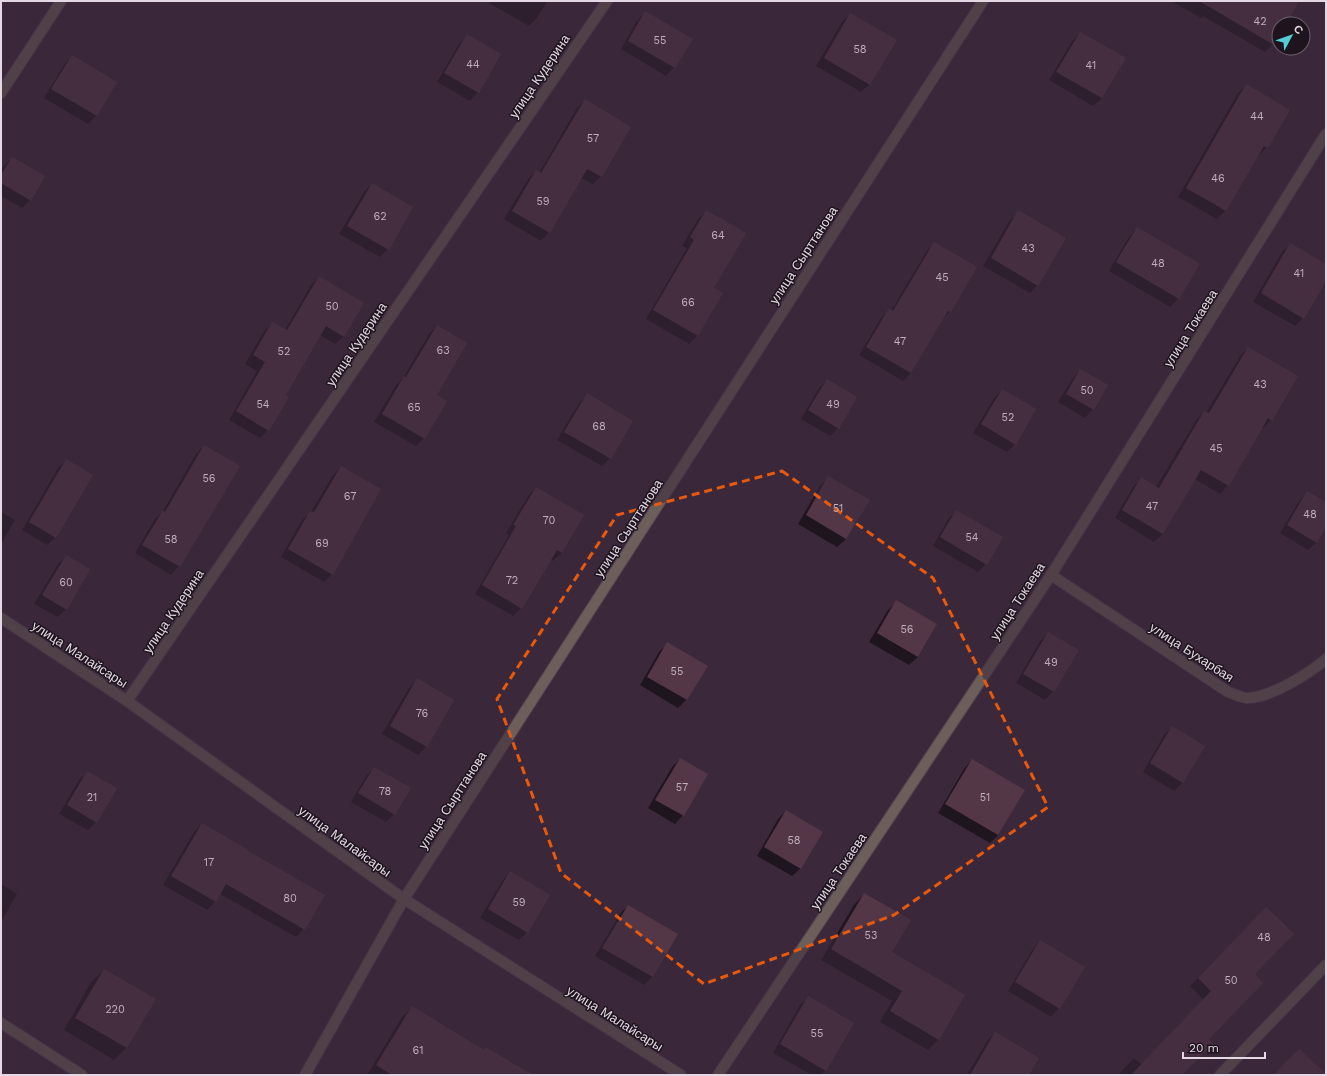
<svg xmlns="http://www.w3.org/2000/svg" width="1327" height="1076" font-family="'Work Sans',sans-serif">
	<rect width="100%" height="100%" fill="#3b283b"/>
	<!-- shadow -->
	<g fill="#0007">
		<polygon points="490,1 547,1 537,18 529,26 489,3"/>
		<polygon points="1171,1 1298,1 1285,24 1279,24 1279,34 1273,44 1265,52 1203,16 1201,18"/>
		<polygon points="645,13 674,67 666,76 621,49 637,21"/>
		<polygon points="850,14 870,84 861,92 816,66 842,22"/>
		<polygon points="1080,33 1124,59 1102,98 1093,106 1049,80 1072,41"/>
		<polygon points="467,36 500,55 478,92 470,101 437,82 459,44"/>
		<polygon points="72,56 116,82 96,116 88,124 44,98 64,65"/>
		<polygon points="1246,85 1267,147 1259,155 1258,155 1225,211 1217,219 1178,197 1238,93"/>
		<polygon points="585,100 601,176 593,184 581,178 549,232 541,241 504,219 528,179 536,171 539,173 577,108"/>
		<polygon points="12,158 30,200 22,208 1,196 1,171 4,166"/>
		<polygon points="372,184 388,249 380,257 339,234 364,192"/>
		<polygon points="706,211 712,288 722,294 697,336 689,344 646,319 687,248 682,246 698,219"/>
		<polygon points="1019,212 1038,285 1030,293 983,266 1010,220"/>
		<polygon points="1137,228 1198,264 1178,299 1170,307 1109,271 1129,237"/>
		<polygon points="934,244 950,311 943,319 911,373 903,381 859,355 881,318 889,310 891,311 926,252"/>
		<polygon points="1290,244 1326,265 1326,279 1303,318 1295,326 1253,302 1282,252"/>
		<polygon points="319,277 344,336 335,344 320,335 284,395 268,430 260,438 229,420 257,371 245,364 264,331 273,323 285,330 311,285"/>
		<polygon points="437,326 436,396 424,438 416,446 374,422 396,385 403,378 429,334"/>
		<polygon points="1248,348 1271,420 1263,428 1262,427 1228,485 1220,494 1195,479 1163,534 1154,542 1115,518 1133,487 1141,479 1156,487 1196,420 1204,412 1206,413 1240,356"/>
		<polygon points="1080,370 1093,409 1085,418 1058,402 1072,379"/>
		<polygon points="827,380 838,428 830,436 801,419 819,388"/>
		<polygon points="1002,390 1015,444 1007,452 973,433 994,398"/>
		<polygon points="587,395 610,458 602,466 557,440 579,403"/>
		<polygon points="204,446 179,566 171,575 135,553 154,520 163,511 196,454"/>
		<polygon points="66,460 56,537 47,545 22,530 58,468"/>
		<polygon points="341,467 332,574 324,582 281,557 302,520 311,512 333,475"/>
		<polygon points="829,477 846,539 837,547 798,524 820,486"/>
		<polygon points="536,488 583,516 562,553 553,561 550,559 521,608 513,616 475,594 509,535 506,533 528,496"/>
		<polygon points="1307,493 1326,504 1326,526 1317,542 1308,550 1280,533 1299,501"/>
		<polygon points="956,511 986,564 978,572 933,546 948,519"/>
		<polygon points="1,512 15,520 1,544"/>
		<polygon points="66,556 89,569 66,609 58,617 34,604 58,564"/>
		<polygon points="896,602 936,625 918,657 909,665 869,642 888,610"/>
		<polygon points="1048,633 1053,691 1045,700 1016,683 1040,641"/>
		<polygon points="668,643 687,699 678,708 640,685 659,652"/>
		<polygon points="418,679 453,700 426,747 418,755 382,734 409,688"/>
		<polygon points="1172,727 1183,782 1174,791 1143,772 1164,735"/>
		<polygon points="680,759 706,775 683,815 675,824 648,808 672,767"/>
		<polygon points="972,760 998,835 990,843 938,813 964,769"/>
		<polygon points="374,768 394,814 386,822 351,802 366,776"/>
		<polygon points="87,772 96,822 88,830 59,814 79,780"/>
		<polygon points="786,811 801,868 792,876 757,856 778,819"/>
		<polygon points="202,824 245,850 304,929 296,937 220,894 215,902 207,910 163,885 194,832"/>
		<polygon points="510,872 527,932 519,940 480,918 502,881"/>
		<polygon points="1,884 17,894 1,922"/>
		<polygon points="864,894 890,952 964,996 938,1040 928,1050 880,1022 892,1001 821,960 854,905"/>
		<polygon points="628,906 677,934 652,977 644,985 595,956 620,914"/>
		<polygon points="1258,916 1207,1039 1181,1075 1118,1075 1134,1058 1142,1065 1204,1000 1190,986"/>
		<polygon points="1040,941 1059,1008 1051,1017 1008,991 1032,950"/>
		<polygon points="104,970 127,1047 114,1060 64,1030 91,982"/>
		<polygon points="809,997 826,1070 821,1075 812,1075 773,1053 800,1005"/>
		<polygon points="413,1007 483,1051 485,1048 522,1075 367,1075 402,1017"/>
		<polygon points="995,1033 1027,1075 967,1075 987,1041"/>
	</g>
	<!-- building -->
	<g fill="#533747">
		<polygon points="1199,1 1299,1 1286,24 1279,24 1279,36 1274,45"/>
		<polygon points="645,11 693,39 675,68 628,41"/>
		<polygon points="850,13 897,40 870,85 824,58"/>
		<polygon points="1080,32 1126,58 1102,98 1056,72"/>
		<polygon points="467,34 501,54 479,93 444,73"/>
		<polygon points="72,55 117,82 97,116 51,89"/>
		<polygon points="1246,84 1290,110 1268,148 1264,146 1226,211 1186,188"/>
		<polygon points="585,99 631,127 602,177 587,169 550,233 512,211 536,170 541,173"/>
		<polygon points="12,157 45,176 31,201 1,183 1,175"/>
		<polygon points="372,183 413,207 389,250 347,226"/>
		<polygon points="706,210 746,233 714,288 723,293 698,336 653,310 694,240 690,237"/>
		<polygon points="1018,210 1066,238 1038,286 991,258"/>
		<polygon points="1137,227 1200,264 1179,299 1116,262"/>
		<polygon points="934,242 977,267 951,312 948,311 911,373 866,347 889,308 893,311"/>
		<polygon points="1290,243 1326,264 1326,281 1304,319 1261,293"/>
		<polygon points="319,276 364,303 344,337 326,326 286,395 289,397 269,431 236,411 265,362 253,355 272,322 287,330"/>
		<polygon points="437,325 467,343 437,395 447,401 425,439 382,414 404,376 406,377"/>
		<polygon points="1248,347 1298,376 1272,421 1268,418 1229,486 1201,470 1163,534 1122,510 1141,477 1159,488 1204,411 1209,413"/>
		<polygon points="1080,369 1108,385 1094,410 1066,394"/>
		<polygon points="827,379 857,397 839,429 808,410"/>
		<polygon points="1002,389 1036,409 1016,445 981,424"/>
		<polygon points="587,393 633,421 611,459 564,432"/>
		<polygon points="204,445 240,466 180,567 142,545 163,510 165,512"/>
		<polygon points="66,459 93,475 56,538 29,522"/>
		<polygon points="341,466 381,489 333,575 288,549 310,511 314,512"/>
		<polygon points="828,476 870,500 846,539 806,515"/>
		<polygon points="536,487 584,515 562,553 557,550 522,609 482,585 516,526 513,525"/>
		<polygon points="1307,491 1326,502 1326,528 1317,543 1287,525"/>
		<polygon points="956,510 1003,537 987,565 940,537"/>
		<polygon points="66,555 90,569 67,610 42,595"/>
		<polygon points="896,600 937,624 918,657 877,633"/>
		<polygon points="1048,632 1079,650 1054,692 1023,674"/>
		<polygon points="667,642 708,666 687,700 647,677"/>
		<polygon points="417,678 454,700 427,747 390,726"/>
		<polygon points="1172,726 1205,746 1183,783 1150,763"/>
		<polygon points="680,758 708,774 684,816 655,800"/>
		<polygon points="972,759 1025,790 998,835 945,804"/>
		<polygon points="374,767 411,788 395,815 358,793"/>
		<polygon points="87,771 117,788 97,823 67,805"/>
		<polygon points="786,810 823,832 801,869 764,847"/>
		<polygon points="202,823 247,849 246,850 325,895 305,930 226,884 216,902 171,876"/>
		<polygon points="510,871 550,895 528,933 488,909"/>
		<polygon points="864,893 911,920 892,952 965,995 939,1040 890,1011 902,991 831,949"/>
		<polygon points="628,905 678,934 653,977 602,948"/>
		<polygon points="1266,907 1294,934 1255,974 1263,983 1209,1039 1213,1043 1182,1075 1131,1075 1211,991 1198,978"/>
		<polygon points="1040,940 1085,967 1060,1009 1015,982"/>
		<polygon points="104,969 156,999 127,1048 75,1018"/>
		<polygon points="808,996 854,1023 826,1071 780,1044"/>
		<polygon points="412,1006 484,1050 485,1047 533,1075 392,1075 376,1065"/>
		<polygon points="995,1032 1039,1058 1029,1075 970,1075"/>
		<polygon points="1299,1049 1326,1074 1326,1075 1274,1075"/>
	</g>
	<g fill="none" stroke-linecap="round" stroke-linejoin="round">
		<defs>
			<g id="minor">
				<polyline points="1,93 61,1"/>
				<path d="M1051,575L1228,692C1234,694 1242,698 1248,698C1272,697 1308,674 1326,659"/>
				<polyline points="1,618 127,701 404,899 681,1075"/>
				<polyline points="127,701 607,1"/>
				<polyline points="1,1023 82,1075"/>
				<polyline points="305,1075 404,899 983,1"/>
				<polyline points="718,1075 1051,575 1326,134"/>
				<polyline points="1220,1075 1326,965"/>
			</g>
		</defs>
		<!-- minor casing -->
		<use href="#minor" stroke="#564456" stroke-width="12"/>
		<!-- minor -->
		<use href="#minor" stroke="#6c5f59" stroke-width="10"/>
	</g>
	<!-- marked area -->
	<path d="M0 0H1327V1076H0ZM782,471L933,578L1048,807L894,915L704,984L561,873L497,699L617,515Z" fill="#3b283b" fill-opacity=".55" fill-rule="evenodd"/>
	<path fill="none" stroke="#e8590c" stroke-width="3" stroke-dasharray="8 5" stroke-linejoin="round" d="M782,471L933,578L1048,807L894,915L704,984L561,873L497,699L617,515Z"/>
	<g text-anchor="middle" stroke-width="3" stroke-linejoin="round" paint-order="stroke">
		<!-- number labels -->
		<g font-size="11" fill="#c0b0bd">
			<text x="1260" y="25">42</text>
			<text x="660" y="44">55</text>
			<text x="860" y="53">58</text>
			<text x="473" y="68">44</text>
			<text x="1091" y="69">41</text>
			<text x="1257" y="120">44</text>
			<text x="593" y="142">57</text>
			<text x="1218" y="182">46</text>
			<text x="543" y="205">59</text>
			<text x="380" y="220">62</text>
			<text x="718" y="239">64</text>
			<text x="1028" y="252">43</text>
			<text x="1158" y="267">48</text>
			<text x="1299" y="277">41</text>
			<text x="942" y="281">45</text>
			<text x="688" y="306">66</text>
			<text x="332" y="310">50</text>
			<text x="900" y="345">47</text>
			<text x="443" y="354">63</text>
			<text x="284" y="355">52</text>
			<text x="1260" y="388">43</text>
			<text x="1087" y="394">50</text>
			<text x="263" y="408">54</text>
			<text x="833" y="408">49</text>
			<text x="414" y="411">65</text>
			<text x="1008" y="421">52</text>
			<text x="599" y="430">68</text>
			<text x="1216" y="452">45</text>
			<text x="209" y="482">56</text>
			<text x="350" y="500">67</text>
			<text x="1152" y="510">47</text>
			<text x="838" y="512">51</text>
			<text x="1310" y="518">48</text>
			<text x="549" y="524">70</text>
			<text x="972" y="541">54</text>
			<text x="171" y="543">58</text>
			<text x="322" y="547">69</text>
			<text x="512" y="584">72</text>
			<text x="66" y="586">60</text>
			<text x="907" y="633">56</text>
			<text x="1051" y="666">49</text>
			<text x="677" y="675">55</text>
			<text x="422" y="717">76</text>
			<text x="682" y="791">57</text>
			<text x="385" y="795">78</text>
			<text x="92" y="801">21</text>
			<text x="985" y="801">51</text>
			<text x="794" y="844">58</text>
			<text x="209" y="866">17</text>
			<text x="290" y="902">80</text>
			<text x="519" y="906">59</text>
			<text x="871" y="939">53</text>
			<text x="1264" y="941">48</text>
			<text x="1231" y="984">50</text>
			<text x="115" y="1013">220</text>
			<text x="817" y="1037">55</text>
			<text x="418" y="1054">61</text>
		</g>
		<!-- street labels -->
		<g font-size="13" fill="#e4d8e4" stroke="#1d141d">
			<text transform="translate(539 76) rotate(-56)" y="5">улица Кудерина</text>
			<text transform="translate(803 255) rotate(-57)" y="5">улица Сырттанова</text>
			<text transform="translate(1190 328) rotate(-58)" y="5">улица Токаева</text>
			<text transform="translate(356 344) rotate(-56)" y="5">улица Кудерина</text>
			<text transform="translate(628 528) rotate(-57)" y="5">улица Сырттанова</text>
			<text transform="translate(1017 601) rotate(-57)" y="5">улица Токаева</text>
			<text transform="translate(173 611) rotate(-56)" y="5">улица Кудерина</text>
			<text transform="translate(1192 652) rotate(33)" y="5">улица Бухарбая</text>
			<text transform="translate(80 654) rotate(33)" y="5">улица Малайсары</text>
			<text transform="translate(452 800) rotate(-57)" y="5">улица Сырттанова</text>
			<text transform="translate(345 841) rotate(36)" y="5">улица Малайсары</text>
			<text transform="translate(838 871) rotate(-56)" y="5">улица Токаева</text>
			<text transform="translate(615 1018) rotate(32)" y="5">улица Малайсары</text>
		</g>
	</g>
	<!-- border -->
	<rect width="1327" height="1076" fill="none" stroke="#e4d8e4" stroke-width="4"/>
	<!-- north arrow -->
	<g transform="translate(1291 36) rotate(49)"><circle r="19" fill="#1d141d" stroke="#6d626d"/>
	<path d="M0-3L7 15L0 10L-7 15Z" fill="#52ccd6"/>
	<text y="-6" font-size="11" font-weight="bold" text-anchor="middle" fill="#e4d8e4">С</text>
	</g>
	<!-- scale -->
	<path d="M1183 1052v6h82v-6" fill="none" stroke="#e4d8e4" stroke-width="2"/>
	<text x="1189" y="1052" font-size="12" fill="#e4d8e4" stroke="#1d141d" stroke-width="3" paint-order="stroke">20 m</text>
</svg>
